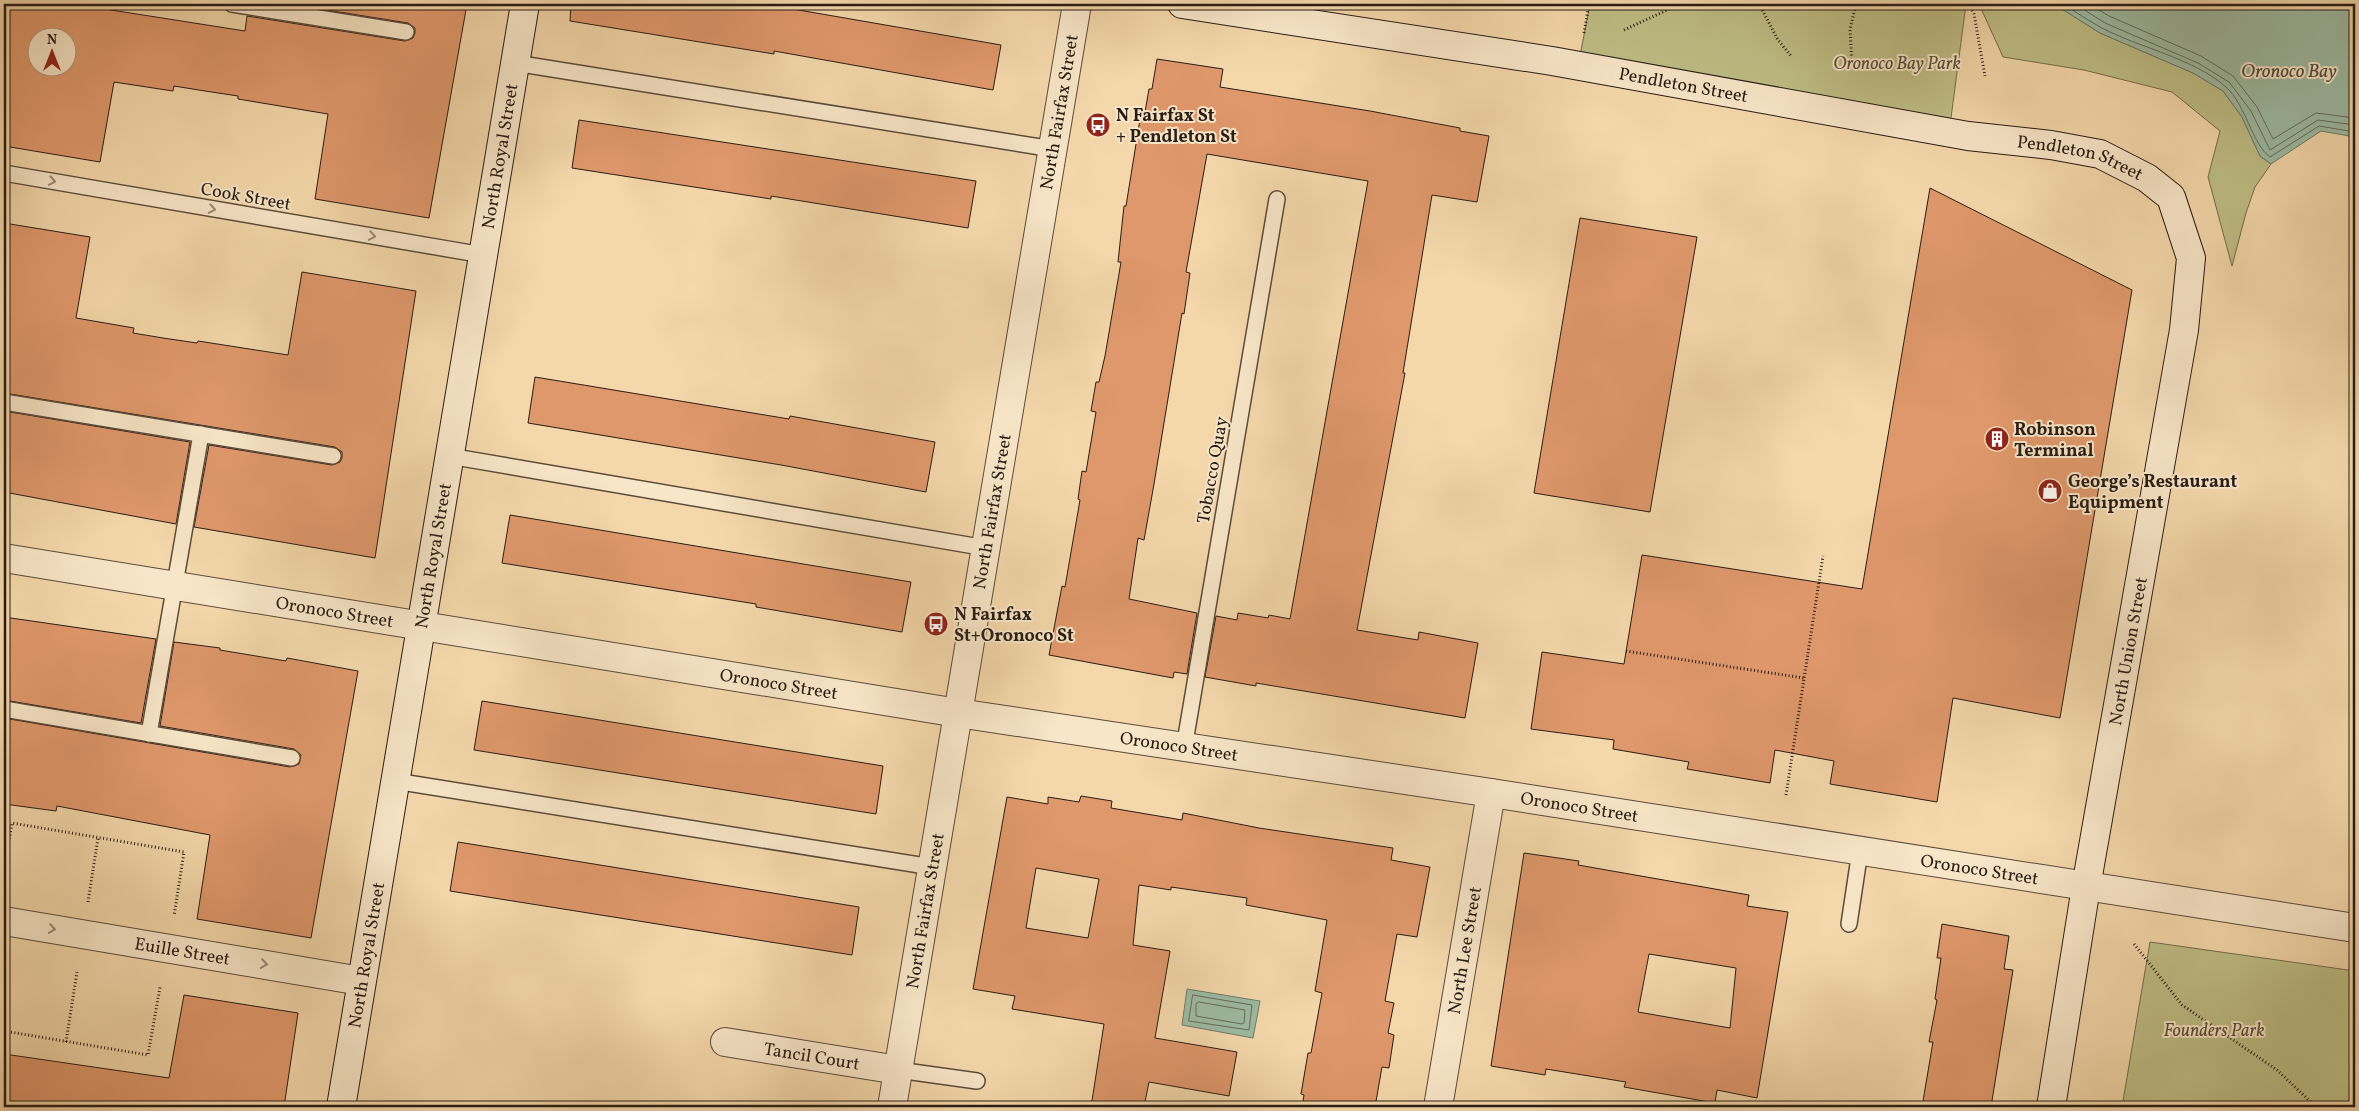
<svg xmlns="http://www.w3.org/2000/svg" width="2359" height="1111" font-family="Vollkorn,serif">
	<rect width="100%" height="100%" fill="#f4d8ab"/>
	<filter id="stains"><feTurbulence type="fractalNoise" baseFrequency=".004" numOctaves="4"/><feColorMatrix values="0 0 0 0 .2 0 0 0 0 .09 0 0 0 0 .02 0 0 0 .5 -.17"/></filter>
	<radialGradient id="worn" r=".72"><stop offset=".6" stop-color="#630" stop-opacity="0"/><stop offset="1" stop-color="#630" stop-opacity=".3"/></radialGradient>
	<!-- green -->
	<g fill="#bfbe86" stroke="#746d4e">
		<polygon points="1590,4 1966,4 1949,133 1578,66"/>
		<polygon points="1979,4 2054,4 2100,33 2193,73 2223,91 2242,117 2260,156 2271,164 2255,187 2246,213 2232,266 2208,177 2220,131 2172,92 2084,70 2003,57"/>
		<polygon points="2150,942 2355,971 2355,1107 2122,1107"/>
	</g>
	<!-- water -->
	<g fill="#9dbba4" stroke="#6f7b6b">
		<polygon points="2054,4 2355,4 2355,137 2321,131 2271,164 2260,156 2242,117 2223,91 2193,73 2100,33"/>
		<polygon points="1187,989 1260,1001 1253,1038 1182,1025"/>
	</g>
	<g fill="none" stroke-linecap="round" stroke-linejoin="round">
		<!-- shore -->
		<g stroke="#636c5c" stroke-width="1">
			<path d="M2063,4C2076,12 2089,21 2102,28C2140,48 2193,58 2226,87C2246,105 2252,144 2270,157L2319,126L2355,132"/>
			<polyline points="2075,4 2105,23 2198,63 2229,82 2251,111 2270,150 2318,120 2355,125"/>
			<polyline points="2089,4 2109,16 2201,56 2233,76 2257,107 2273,139 2316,113 2355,118"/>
			<polygon points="1193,995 1252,1005 1249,1030 1189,1021"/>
			<polygon points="1199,1002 1245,1010 1244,1023 1242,1024 1196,1016 1196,1004"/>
		</g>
	</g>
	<!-- building -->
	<g fill="#df986b" stroke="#291c15" fill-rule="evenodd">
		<path d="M7,4H73L245,31L247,16L405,41L413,38L415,33V28L408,23L289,4H467L429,218L315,199L328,114L238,99V96L205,91L174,86L173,91L114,82L100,162L4,146V23ZM38,38H68V68H38Z"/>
		<polygon points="571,4 764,4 1001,45 993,90 774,51 774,54 570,21"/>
		<polygon points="1157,59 1223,69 1220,87 1370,111 1460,128 1460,131 1489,136 1477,202 1432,195 1403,373 1405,373 1357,630 1418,640 1419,632 1478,643 1465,718 1256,683 1256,686 1205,677 1216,616 1237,620 1238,613 1268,618 1269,615 1290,619 1368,181 1207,154 1186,272 1190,273 1184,314 1182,313 1154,484 1144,540 1138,538 1129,599 1197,613 1187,674 1174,672 1173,678 1049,655 1062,586 1065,587 1080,500 1078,499 1082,471 1086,472 1096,412 1091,411 1096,382 1099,382 1105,356 1121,262 1118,262 1124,206 1126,206 1141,113 1145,112 1149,89 1152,89"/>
		<polygon points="579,120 976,181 968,228 771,196 771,199 572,168"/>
		<polygon points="1930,188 2132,290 2060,718 1953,698 1937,802 1830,784 1834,761 1775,750 1770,783 1687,769 1689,762 1613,749 1614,740 1531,729 1542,652 1624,664 1642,555 1862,589"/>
		<polygon points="1580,218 1697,237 1650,512 1534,493"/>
		<polygon points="4,223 90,237 76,318 134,328 133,333 163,338 197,343 198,341 288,355 302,272 416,291 375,558 194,527 209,445 332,465 340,462 342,458 342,452 335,447 4,393"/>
		<polygon points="535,377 789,419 790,416 935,442 926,492 781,465 528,423"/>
		<polygon points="4,411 190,442 176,524 4,492"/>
		<polygon points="510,515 911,582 902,632 756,607 756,604 502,563"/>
		<polygon points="4,617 156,639 141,723 4,700"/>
		<polygon points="174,642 220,648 220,650 286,661 287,658 358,671 311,938 197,919 210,835 57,806 56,811 4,804 4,718 290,767 299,764 301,755 294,749 160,726"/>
		<polygon points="482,701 883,766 876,814 474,750"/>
		<path d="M1081,796L1112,801L1111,808L1182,820L1183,813L1259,828L1393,848L1391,860L1430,867L1417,937L1397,934L1385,1001L1394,1003L1388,1033L1394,1035L1389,1068L1382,1067L1375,1107H1302L1304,1095L1301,1094L1308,1053H1311L1322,993L1315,991L1327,920L1246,905L1247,898L1171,887V890L1139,885L1133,945L1170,951L1155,1038L1237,1052L1229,1096L1149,1082L1144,1107H1091L1104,1024L1012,1009L1015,996L973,989L1007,797L1048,804V797L1079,802ZM1036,868L1099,879L1088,938L1026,928Z"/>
		<polygon points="458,842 859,907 852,955 450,891"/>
		<path d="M1524,853L1579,861L1578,865L1749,895L1747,906L1788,912L1757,1098L1717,1090L1715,1103L1624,1087L1626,1082L1546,1069L1545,1075L1491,1066ZM1649,954L1736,968L1730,1028L1638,1012Z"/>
		<polygon points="1942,924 2009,936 2004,969 2013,970 1991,1107 1922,1107 1933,1042 1929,1042 1937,1000 1935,999 1941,958 1937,958"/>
		<polygon points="184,995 298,1013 284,1107 4,1107 4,1054 169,1078"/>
	</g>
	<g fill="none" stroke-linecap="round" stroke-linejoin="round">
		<defs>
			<g id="lane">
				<polyline points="232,4 406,32"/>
				<polyline points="515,63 1053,149"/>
				<polyline points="4,173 483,255"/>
				<polyline points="4,402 333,456"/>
				<polyline points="449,456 986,548"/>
				<polyline points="4,709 292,758"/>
				<polyline points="149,734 201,434"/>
				<polyline points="1184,748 1277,199"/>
				<polyline points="395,781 932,867"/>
				<polyline points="1849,924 1860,851"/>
				<polyline points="898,1070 977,1081"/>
			</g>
			<g id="street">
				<path id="s1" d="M4,558L958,713L1485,792L2355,928"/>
				<path id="s2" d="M4,921L361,981"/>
				<path id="s3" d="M725,1042L898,1070"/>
				<path id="s4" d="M892,1107L1077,4"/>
				<path id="s5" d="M1438,1107L1491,793"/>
			</g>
			<g id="secondary">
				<path id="s6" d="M1182,4L1552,61L1968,136L2051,145L2100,154L2147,178L2171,197L2191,258L2184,330L2086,887L2051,1107"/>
				<path id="s7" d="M341,1107L525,4"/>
			</g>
		</defs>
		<!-- lane casing -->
		<use href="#lane" stroke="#5c4b3a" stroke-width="18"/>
		<!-- street casing -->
		<use href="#street" stroke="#5c4b3a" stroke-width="30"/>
		<!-- secondary casing -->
		<use href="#secondary" stroke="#291c15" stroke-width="30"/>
		<!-- path -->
		<g stroke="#291c15" stroke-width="3" stroke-dasharray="1 2.5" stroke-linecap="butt">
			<polyline points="1759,4 1778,40 1792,57"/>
			<polyline points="1969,4 1974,14 1985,76"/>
			<polyline points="1624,30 1680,4"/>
			<polyline points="1584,33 1589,4"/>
			<polyline points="1852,66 1850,29 1856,4"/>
			<polyline points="1626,651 1804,678"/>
			<polyline points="1786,795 1823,556"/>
			<polyline points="4,870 12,823 184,852 174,916"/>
			<polyline points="88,902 98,838"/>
			<polyline points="2134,944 2182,1005 2277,1070 2316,1107"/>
			<polyline points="4,1031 148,1055 160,987"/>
			<polyline points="66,1042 77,972"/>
		</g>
		<!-- lane -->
		<use href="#lane" stroke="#f8e6c8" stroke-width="15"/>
		<!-- street -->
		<use href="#street" stroke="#f8e6c8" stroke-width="28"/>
		<!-- secondary -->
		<use href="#secondary" stroke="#f8e6c8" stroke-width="28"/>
	</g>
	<!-- one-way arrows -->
	<defs><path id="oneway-chevron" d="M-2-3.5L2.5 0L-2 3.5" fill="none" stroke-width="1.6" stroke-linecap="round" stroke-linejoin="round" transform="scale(1.25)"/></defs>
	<g stroke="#9b8b77">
		<use href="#oneway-chevron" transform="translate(52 181) rotate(10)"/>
		<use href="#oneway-chevron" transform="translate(212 209) rotate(10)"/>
		<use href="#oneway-chevron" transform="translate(372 236) rotate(10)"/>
		<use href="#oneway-chevron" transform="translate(52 929) rotate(9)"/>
		<use href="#oneway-chevron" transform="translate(264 964) rotate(9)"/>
	</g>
	<!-- icons -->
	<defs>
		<symbol id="bus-disc" viewBox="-11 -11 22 22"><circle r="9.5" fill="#8f2418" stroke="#f8e6c8"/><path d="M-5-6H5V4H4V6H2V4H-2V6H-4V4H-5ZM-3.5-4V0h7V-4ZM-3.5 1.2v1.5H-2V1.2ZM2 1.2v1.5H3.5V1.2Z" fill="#fff"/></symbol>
		<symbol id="building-disc" viewBox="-11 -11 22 22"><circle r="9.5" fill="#8f2418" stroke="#f8e6c8"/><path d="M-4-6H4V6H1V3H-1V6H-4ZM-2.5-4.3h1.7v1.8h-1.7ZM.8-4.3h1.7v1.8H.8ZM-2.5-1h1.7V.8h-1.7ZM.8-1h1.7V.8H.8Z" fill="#fff"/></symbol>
		<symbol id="shop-disc" viewBox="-11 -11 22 22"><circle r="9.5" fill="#8f2418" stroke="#f8e6c8"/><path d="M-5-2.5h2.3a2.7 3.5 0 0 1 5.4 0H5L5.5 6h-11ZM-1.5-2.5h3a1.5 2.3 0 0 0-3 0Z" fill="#fff"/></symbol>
	</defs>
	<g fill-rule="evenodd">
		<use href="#bus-disc" x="1084" y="111" width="28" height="28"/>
		<use href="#building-disc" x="1983" y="425" width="28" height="28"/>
		<use href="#shop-disc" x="2036" y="477" width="28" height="28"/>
		<use href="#bus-disc" x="922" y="610" width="28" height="28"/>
	</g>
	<g text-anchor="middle" stroke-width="4" stroke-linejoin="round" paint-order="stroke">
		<!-- park labels -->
		<g font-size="18" font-style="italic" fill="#564d37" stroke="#f8e6c8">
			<text x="1897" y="69">Oronoco Bay Park</text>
			<text x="2214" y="1036">Founders Park</text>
		</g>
		<!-- street labels -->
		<g font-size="18" fill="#291c15" stroke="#f8e6c8">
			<text dy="6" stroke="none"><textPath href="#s6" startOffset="508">Pendleton Street</textPath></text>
			<text dy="6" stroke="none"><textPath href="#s4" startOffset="1009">North Fairfax Street</textPath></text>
			<text dy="6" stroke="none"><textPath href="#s7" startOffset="964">North Royal Street</textPath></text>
			<text dy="6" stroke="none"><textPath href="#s6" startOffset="912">Pendleton Street</textPath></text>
			<text transform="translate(246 196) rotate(10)" y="6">Cook Street</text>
			<text transform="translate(1212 470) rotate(-80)" y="6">Tobacco Quay</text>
			<text dy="6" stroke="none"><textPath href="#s4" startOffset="604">North Fairfax Street</textPath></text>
			<text dy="6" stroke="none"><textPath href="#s7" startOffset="559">North Royal Street</textPath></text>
			<text dy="6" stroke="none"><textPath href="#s1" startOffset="335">Oronoco Street</textPath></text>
			<text transform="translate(2128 651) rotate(-80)" y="6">North Union Street</text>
			<text dy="6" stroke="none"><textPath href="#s1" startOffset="785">Oronoco Street</textPath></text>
			<text dy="6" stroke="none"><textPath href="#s1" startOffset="1190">Oronoco Street</textPath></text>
			<text dy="6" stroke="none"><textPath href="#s1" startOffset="1595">Oronoco Street</textPath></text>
			<text dy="6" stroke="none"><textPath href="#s1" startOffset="2000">Oronoco Street</textPath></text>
			<text dy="6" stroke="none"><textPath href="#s4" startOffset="199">North Fairfax Street</textPath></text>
			<text dy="6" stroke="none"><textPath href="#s5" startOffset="159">North Lee Street</textPath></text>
			<text dy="6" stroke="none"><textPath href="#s2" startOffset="181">Euille Street</textPath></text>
			<text dy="6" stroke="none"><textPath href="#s7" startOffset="154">North Royal Street</textPath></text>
			<text dy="6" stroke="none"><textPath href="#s3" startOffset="88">Tancil Court</textPath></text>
		</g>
		<!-- poi labels -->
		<g font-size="18" font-weight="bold" fill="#291c15" stroke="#f8e6c8" text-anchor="start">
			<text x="1116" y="121">N Fairfax St<tspan x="1116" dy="21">+ Pendleton St</tspan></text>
			<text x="2014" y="435">Robinson<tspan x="2014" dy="21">Terminal</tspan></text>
			<text x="2068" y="487">George’s Restaurant<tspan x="2068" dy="21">Equipment</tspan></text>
			<text x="954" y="620">N Fairfax<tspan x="954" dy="21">St+Oronoco St</tspan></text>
		</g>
		<!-- water labels -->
		<g font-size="19" font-style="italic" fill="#4c4c40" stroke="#f8e6c8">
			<text x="2289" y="77">Oronoco Bay</text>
		</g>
	</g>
	<!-- margin -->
	<rect width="2359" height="1111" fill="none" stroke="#f4d8ab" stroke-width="20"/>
	<rect x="5" y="5" width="2349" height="1101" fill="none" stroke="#291c15" stroke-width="2.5"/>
	<rect x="10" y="10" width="2339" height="1091" fill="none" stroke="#291c15"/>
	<!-- north arrow -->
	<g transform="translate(52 52)"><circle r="24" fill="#f8e6c8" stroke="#a59580"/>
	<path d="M0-4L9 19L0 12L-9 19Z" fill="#8f2418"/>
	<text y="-8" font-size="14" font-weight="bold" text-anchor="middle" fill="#291c15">N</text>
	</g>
	<rect width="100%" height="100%" filter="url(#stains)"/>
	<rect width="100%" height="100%" fill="url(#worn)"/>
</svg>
